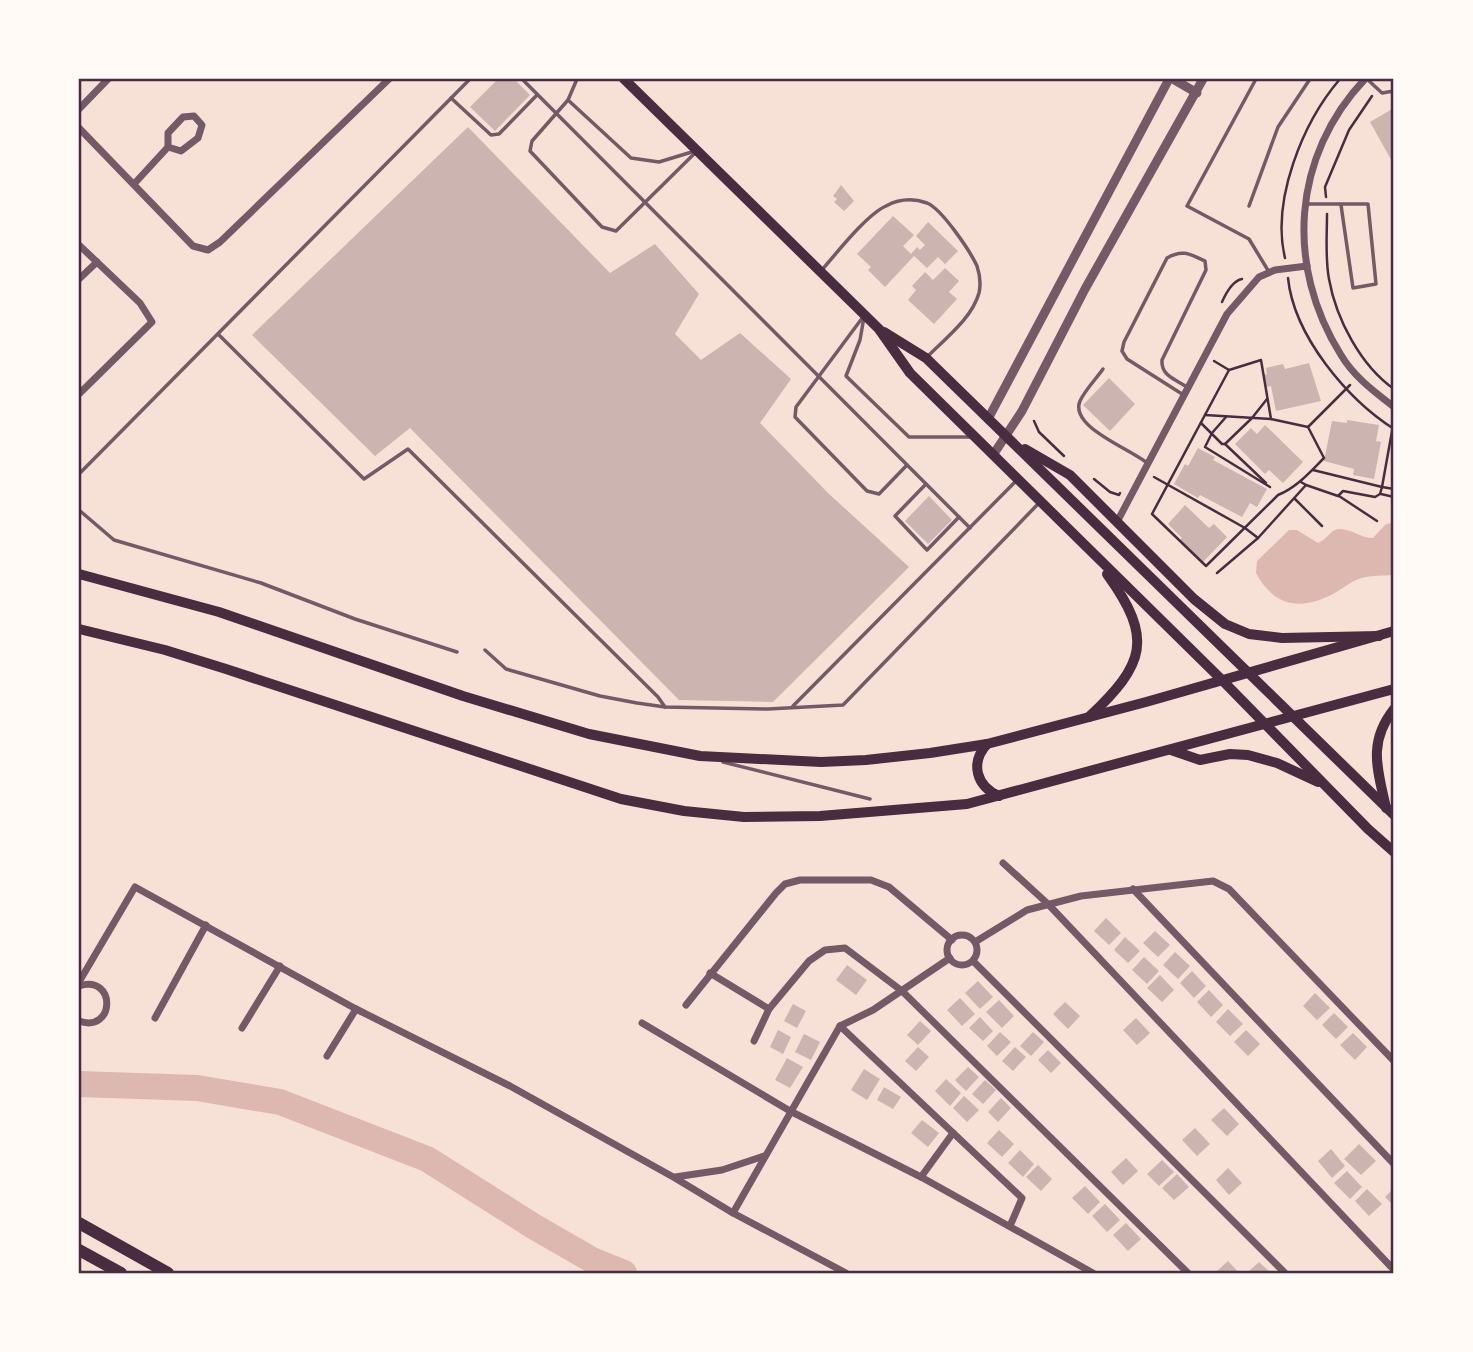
<svg xmlns="http://www.w3.org/2000/svg" width="1473" height="1352" font-family="Quicksand,sans-serif">
	<rect width="100%" height="100%" fill="#f7e1d7"/>
	<!-- water -->
	<path fill="#dcb8b0" d="M1394,523V575C1383,576 1372,575 1362,578C1353,580 1346,586 1338,591C1305,611 1275,609 1256,573L1257,561L1289,530H1297L1318,543C1327,540 1329,531 1338,529C1350,528 1361,538 1373,538L1386,524Z"/>
	<g fill="none" stroke-linecap="round" stroke-linejoin="round">
		<!-- river -->
		<polyline stroke="#dcb8b0" stroke-width="26" points="79,1084 197,1088 280,1102 427,1159 533,1226 592,1260 624,1273"/>
	</g>
	<!-- building -->
	<g fill="#ccb4b1">
		<polygon points="498,79 514,79 530,95 495,131 470,107"/>
		<polygon points="1394,108 1394,165 1370,122"/>
		<polygon points="468,127 610,273 655,244 699,294 675,334 701,360 740,333 791,379 760,423 828,493 909,567 773,702 679,700 410,428 375,456 252,335"/>
		<polygon points="841,185 854,201 844,211 834,202 837,199 833,196"/>
		<polygon points="893,216 914,235 903,246 911,254 917,247 920,250 925,245 916,236 928,222 958,251 945,264 938,257 927,268 914,256 885,287 868,270 871,267 857,254"/>
		<polygon points="945,268 959,281 949,292 957,299 934,324 908,300 916,290 912,286 925,272 933,280"/>
		<polygon points="1309,363 1321,401 1276,411 1271,386 1267,387 1264,375 1267,374 1266,368 1283,364 1285,369"/>
		<polygon points="1109,378 1135,404 1110,431 1083,405"/>
		<polygon points="1347,420 1379,425 1376,441 1381,442 1374,479 1353,475 1354,469 1324,461 1332,421 1347,423"/>
		<polygon points="1265,425 1303,462 1283,483 1269,470 1265,474 1235,444 1251,428 1257,434"/>
		<polygon points="1198,448 1215,457 1213,460 1267,489 1257,507 1250,503 1242,517 1200,495 1198,498 1174,484 1185,464 1188,466"/>
		<polygon points="929,496 952,520 928,544 905,521"/>
		<polygon points="1185,505 1209,528 1214,524 1227,537 1203,562 1180,540 1182,538 1168,524"/>
		<polygon points="1106,918 1121,933 1109,945 1094,931"/>
		<polygon points="1155,931 1170,945 1158,957 1143,943"/>
		<polygon points="1125,937 1140,951 1128,963 1114,950"/>
		<polygon points="1175,952 1190,966 1178,979 1163,965"/>
		<polygon points="1144,957 1159,971 1147,984 1132,970"/>
		<polygon points="847,965 867,980 856,995 836,980"/>
		<polygon points="1192,971 1206,986 1194,998 1180,983"/>
		<polygon points="1160,975 1174,990 1162,1002 1147,988"/>
		<polygon points="978,981 993,997 980,1009 965,993"/>
		<polygon points="1209,990 1223,1005 1211,1017 1197,1002"/>
		<polygon points="1315,993 1330,1008 1317,1020 1303,1006"/>
		<polygon points="960,998 975,1014 962,1026 947,1010"/>
		<polygon points="999,1000 1014,1016 1002,1028 986,1012"/>
		<polygon points="1065,1002 1080,1016 1068,1029 1053,1014"/>
		<polygon points="793,1004 806,1011 797,1028 784,1021"/>
		<polygon points="1228,1009 1243,1024 1230,1036 1216,1022"/>
		<polygon points="1334,1013 1348,1027 1336,1039 1322,1025"/>
		<polygon points="980,1017 993,1031 983,1041 969,1028"/>
		<polygon points="1136,1018 1150,1033 1137,1045 1123,1030"/>
		<polygon points="920,1021 931,1031 918,1045 907,1035"/>
		<polygon points="778,1030 791,1037 783,1054 770,1047"/>
		<polygon points="1246,1030 1260,1044 1248,1056 1234,1042"/>
		<polygon points="1000,1032 1011,1042 997,1056 987,1046"/>
		<polygon points="1033,1032 1044,1042 1031,1056 1020,1046"/>
		<polygon points="1353,1033 1367,1047 1355,1060 1340,1045"/>
		<polygon points="804,1034 820,1042 811,1060 795,1052"/>
		<polygon points="918,1047 929,1057 916,1071 905,1061"/>
		<polygon points="1015,1047 1026,1057 1013,1071 1002,1061"/>
		<polygon points="1048,1050 1061,1063 1051,1073 1038,1060"/>
		<polygon points="787,1058 803,1067 790,1088 775,1080"/>
		<polygon points="968,1067 979,1077 966,1091 955,1080"/>
		<polygon points="864,1069 880,1079 867,1100 851,1090"/>
		<polygon points="946,1079 961,1093 950,1106 935,1091"/>
		<polygon points="985,1080 996,1090 983,1104 972,1094"/>
		<polygon points="884,1087 901,1097 893,1109 877,1100"/>
		<polygon points="964,1096 979,1110 967,1122 953,1108"/>
		<polygon points="1001,1098 1011,1108 998,1122 988,1112"/>
		<polygon points="1224,1108 1239,1124 1227,1136 1211,1120"/>
		<polygon points="922,1120 939,1133 928,1147 911,1133"/>
		<polygon points="1195,1128 1210,1144 1197,1156 1182,1140"/>
		<polygon points="999,1130 1014,1144 1002,1157 987,1143"/>
		<polygon points="1359,1144 1376,1161 1361,1175 1344,1159"/>
		<polygon points="1331,1149 1345,1166 1332,1178 1318,1161"/>
		<polygon points="1020,1150 1034,1164 1023,1177 1008,1163"/>
		<polygon points="1126,1158 1138,1171 1123,1185 1111,1172"/>
		<polygon points="1162,1160 1174,1172 1159,1186 1147,1174"/>
		<polygon points="1038,1165 1052,1179 1041,1191 1026,1177"/>
		<polygon points="1228,1168 1242,1183 1229,1195 1216,1180"/>
		<polygon points="1347,1171 1362,1187 1350,1199 1334,1183"/>
		<polygon points="1177,1174 1189,1187 1174,1200 1162,1188"/>
		<polygon points="1085,1186 1100,1202 1088,1214 1072,1198"/>
		<polygon points="1394,1188 1394,1206 1385,1197"/>
		<polygon points="1367,1189 1382,1204 1369,1216 1355,1201"/>
		<polygon points="1105,1204 1120,1220 1107,1232 1092,1216"/>
		<polygon points="1126,1223 1141,1239 1128,1251 1113,1235"/>
		<polygon points="1228,1261 1239,1273 1215,1273"/>
		<polygon points="1259,1262 1271,1273 1247,1273"/>
	</g>
	<g fill="none" stroke-linecap="round" stroke-linejoin="round">
		<!-- path -->
		<g stroke="#4a2c40" stroke-width="2.5">
			<polyline points="1326,197 1325,187 1349,130 1372,96"/>
			<path d="M1327,214C1327,236 1325,258 1329,279C1336,319 1361,366 1394,389"/>
			<path d="M1285,258C1271,200 1303,122 1340,79"/>
			<path d="M1288,278C1294,336 1347,399 1394,429"/>
			<path d="M1222,302C1226,293 1232,281 1242,279"/>
			<polyline points="1214,361 1229,370"/>
			<polyline points="1205,415 1271,419 1308,427"/>
			<polyline points="1226,417 1212,433 1205,447 1270,487"/>
			<path d="M1271,419L1261,360L1229,370L1152,514L1206,566L1278,495C1297,487 1309,473 1324,458L1308,427L1350,385"/>
			<polyline points="1034,421 1039,432 1064,456"/>
			<polyline points="1201,423 1222,444 1225,444 1252,418 1267,399"/>
			<polyline points="1225,444 1266,483"/>
			<polyline points="1313,470 1382,487 1394,420"/>
			<polyline points="1154,477 1245,528 1258,538"/>
			<polyline points="1094,479 1110,492 1119,495 1120,493"/>
			<polyline points="1301,482 1306,485 1338,496 1343,491 1375,497 1380,494 1382,487 1394,489"/>
			<polyline points="1381,494 1394,497"/>
			<polyline points="1339,496 1377,521"/>
			<polyline points="1295,499 1322,526"/>
			<polyline points="1217,573 1258,538 1306,485"/>
		</g>
		<!-- service -->
		<g stroke="#755966" stroke-width="3.5">
			<polyline points="522,79 970,528"/>
			<polyline points="577,79 568,100 532,141 530,151 602,227 616,231 696,152"/>
			<polyline points="1256,79 1187,206 1249,239 1269,272"/>
			<polyline points="1367,79 1382,93 1394,91"/>
			<polyline points="451,98 491,135 499,134 537,95"/>
			<polyline points="568,100 631,158 659,162 695,151"/>
			<polyline points="1306,204 1368,204 1376,284 1353,288 1341,205"/>
			<polyline points="1249,206 1278,127 1310,79"/>
			<path d="M821,271C836,254 866,215 886,206C899,199 913,198 927,203C942,209 970,251 977,266C980,275 981,284 979,293C972,318 946,338 928,356"/>
			<polyline points="863,317 796,407 795,417 867,491 879,494 907,465"/>
			<polyline points="864,317 860,340 846,376 909,437 972,437"/>
			<polyline points="218,334 364,479 408,449 658,697 665,707"/>
			<path d="M1103,369C1096,379 1085,390 1080,401C1069,427 1131,449 1147,463"/>
			<path d="M1182,394L1127,359L1122,351L1124,342L1167,258C1182,249 1190,254 1205,261L1206,270L1162,360C1161,376 1175,379 1187,387"/>
			<polyline points="79,474 470,79"/>
			<polyline points="926,484 895,516 927,550 959,517"/>
			<polyline points="79,510 114,540 261,583 355,619 457,652"/>
			<polyline points="485,650 506,669 600,696 637,703 665,707 768,709 843,705 1039,503"/>
			<polyline points="793,706 1017,480"/>
			<polyline points="723,762 870,799"/>
		</g>
		<!-- minor -->
		<g stroke="#755966" stroke-width="7">
			<path d="M1365,79C1292,156 1285,266 1341,355C1354,377 1375,392 1394,407"/>
			<polyline points="79,109 108,79"/>
			<polygon points="194,116 202,125 198,138 181,151 168,147 168,133 183,117"/>
			<polyline points="79,128 193,246 208,250 220,242 389,79"/>
			<polyline points="134,184 168,147"/>
			<polyline points="79,245 140,303 152,322 79,394"/>
			<polyline points="79,279 97,262"/>
			<polyline points="1117,522 1227,314 1259,277 1275,270 1307,266"/>
			<polyline points="1003,863 1048,904 1394,1270"/>
			<polyline points="1133,889 1394,1164"/>
			<circle cx="962" cy="950" r="15"/>
			<polyline points="975,942 1027,910 1081,896 1213,881 1229,889 1394,1061"/>
			<polyline points="973,961 1285,1273"/>
			<polyline points="710,973 769,1009"/>
			<polyline points="79,982 135,887 356,1009 510,1086 675,1178 733,1213 846,1273"/>
			<path d="M79,986C117,974 115,1034 79,1021"/>
			<polyline points="686,1005 776,893 785,884 800,880 871,880 889,887 952,940"/>
			<polyline points="155,1018 206,925"/>
			<polyline points="642,1023 790,1111 921,1177 1093,1273"/>
			<polyline points="840,1026 1022,1198 1010,1226"/>
			<polyline points="242,1028 280,966"/>
			<polyline points="754,1041 769,1009 809,961 825,950 845,948 902,991 1188,1273"/>
			<polyline points="327,1056 356,1009"/>
			<polyline points="675,1177 722,1170 764,1156"/>
			<polyline points="921,1177 953,1133"/>
			<polyline points="733,1213 840,1026 873,1010 950,958"/>
		</g>
		<!-- tertiary -->
		<g stroke="#755966" stroke-width="9">
			<polyline points="1173,79 1197,93"/>
			<polyline points="988,419 1169,79"/>
			<polyline points="993,455 1022,411 1085,289 1203,79"/>
		</g>
		<!-- secondary -->
		<g stroke="#4a2c40" stroke-width="10">
			<polyline points="79,574 219,612 463,696 589,734 700,756 821,762 866,760 930,753 987,744 1146,702 1394,631"/>
			<polyline points="79,629 165,650 226,669 621,799 684,811 744,817 820,816 967,804 1394,689"/>
			<path d="M987,744C970,763 976,786 999,796"/>
		</g>
		<!-- primary -->
		<g stroke="#4a2c40" stroke-width="10">
			<polyline points="624,79 879,329 910,373 1222,680 1368,829 1394,852"/>
			<polyline points="884,332 926,358 1394,815"/>
			<polyline points="1025,449 1070,475 1194,599 1225,624 1249,634 1282,638 1379,636"/>
			<path d="M1089,717C1145,664 1154,639 1107,574"/>
			<polyline points="1171,750 1200,760 1230,754 1248,755 1277,763 1318,782"/>
			<path d="M1386,808C1378,770 1367,743 1394,709"/>
		</g>
		<!-- motorway -->
		<g stroke="#4a2c40" stroke-width="12">
			<polyline points="79,1223 168,1273"/>
			<polyline points="79,1250 121,1273"/>
		</g>
	</g>
	<!-- border -->
	<rect width="1473" height="1352" fill="none" stroke="#fffaf5" stroke-width="161"/>
	<rect x="80" y="80" width="1312" height="1192" fill="none" stroke="#4a2c40" stroke-width="2.5"/>
</svg>
